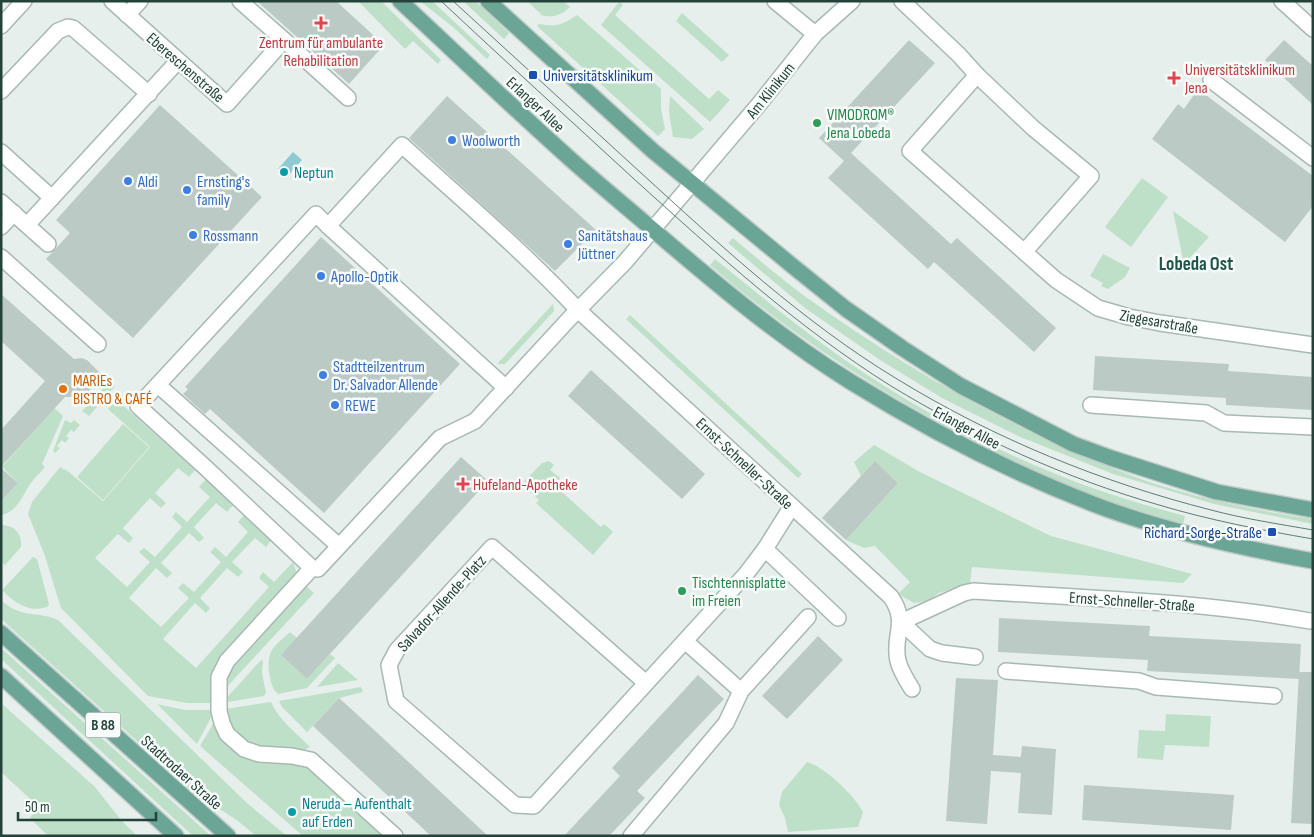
<svg xmlns="http://www.w3.org/2000/svg" width="1314" height="837" font-family="'Sofia Sans Condensed',sans-serif">
	<rect width="100%" height="100%" fill="#e6efeb"/>
	<!-- green -->
	<g fill="#bfe0c8">
		<polygon points="358,1 381,1 441,60 438,64 413,41 405,49"/>
		<polygon points="420,1 432,1 490,55 487,59 453,27"/>
		<polygon points="463,1 475,1 509,33 504,39"/>
		<path d="M527,1H563L570,7C560,16 553,18 540,15L541,14Z"/>
		<polygon points="619,2 623,5 615,15 709,99 718,90 730,100 710,122 601,25"/>
		<polygon points="682,13 729,55 722,62 676,21"/>
		<path d="M577,15L661,89V109L665,129L658,136L537,26L539,24C557,27 562,25 577,15Z"/>
		<polygon points="670,96 704,129 692,139 673,137 669,112"/>
		<polygon points="1142,178 1168,197 1131,247 1105,227"/>
		<polygon points="1173,211 1209,237 1184,264"/>
		<path d="M733,238C757,258 781,279 806,297C908,370 1016,432 1133,476C1190,497 1253,510 1313,519V524L1214,504L1113,474L1018,436L942,398L880,360L805,308L728,243Z"/>
		<polygon points="1103,254 1130,268 1125,277 1108,289 1101,286 1103,283 1090,276"/>
		<path d="M715,259C767,301 818,344 875,380C940,422 1011,458 1084,485C1117,497 1151,507 1185,516L1183,524C1139,511 1094,497 1051,479C1013,462 976,443 940,423C855,376 783,328 710,265Z"/>
		<polygon points="553,304 554,311 505,364 497,364"/>
		<polygon points="630,315 802,474 798,478 626,319"/>
		<polygon points="110,381 115,386 89,416 82,411"/>
		<polygon points="117,400 195,470 189,477 178,468 155,493 166,503 161,508 150,498 123,528 133,538 129,543 118,534 95,558 127,587 150,562 139,552 144,548 155,557 182,527 172,517 176,512 187,522 210,497 199,487 207,478 235,503 227,512 216,503 194,527 204,538 199,542 189,533 161,563 172,573 167,578 156,568 129,598 161,627 189,598 178,588 183,583 194,592 221,562 210,552 215,547 226,557 248,532 238,522 246,513 273,538 266,547 255,538 232,562 243,572 238,577 227,568 200,598 210,608 206,613 195,603 163,639 196,668 269,587 259,578 263,572 274,582 293,562 298,577 222,657 213,670 212,684 213,703 187,703 148,696 61,608 45,556 28,514 32,502 60,467 69,472 103,501 150,447 108,409"/>
		<path d="M54,408L63,416L42,464L45,467C40,473 35,477 31,483C23,494 17,513 1,515V501L18,483L2,467Z"/>
		<polygon points="65,420 71,423 74,420 80,425 74,432 71,430 66,436 69,438 65,443 62,440 57,446 60,448 55,453 53,451"/>
		<polygon points="123,424 149,447 103,500 77,477"/>
		<polygon points="874,445 920,472 1051,536 1192,574 1183,583 972,567 970,583 939,593 928,601 914,603 898,594 910,582 875,546 864,548 846,540 898,483 875,461 861,476 854,462"/>
		<polygon points="549,461 554,465 550,470 560,478 554,485 601,527 604,524 613,532 593,555 536,503 539,500 522,484 542,463"/>
		<path d="M1,525C15,525 22,534 21,547L5,565L1,561Z"/>
		<path d="M33,557L37,559L49,604L47,607C28,613 15,603 2,590Z"/>
		<polygon points="303,583 314,593 223,691 224,671"/>
		<path d="M1,600C24,620 35,610 58,620L248,804L287,836H256L238,821L195,793L1,619Z"/>
		<path d="M290,632L297,638L281,655L307,679L330,654L335,658L307,688L278,694C269,687 266,662 271,652C274,645 285,637 290,632Z"/>
		<polygon points="1,648 211,836 193,836 1,659"/>
		<polygon points="261,660 263,661 262,673 266,693 264,696 222,703"/>
		<polygon points="338,663 358,680 317,687"/>
		<polygon points="361,687 363,692 339,698 307,732 282,707 279,701"/>
		<path d="M271,702C279,720 296,733 310,747C286,762 257,747 233,737L225,709Z"/>
		<polygon points="1,703 95,787 121,820 137,836 48,836 30,818 39,807 1,772"/>
		<polygon points="157,704 185,710 215,710 197,744"/>
		<polygon points="1166,714 1211,716 1209,747 1165,745 1163,760 1137,758 1139,730 1165,731"/>
		<polygon points="217,717 225,739 305,764 389,836 303,836 200,746"/>
		<path d="M807,762C824,766 856,797 863,812L858,827L788,832L785,818L779,805L782,792Z"/>
	</g>
	<!-- water -->
	<polygon fill="#8ec9d4" points="293,152 302,160 287,177 278,169"/>
	<!-- building -->
	<g fill="#bbcac4">
		<polygon points="257,1 336,1 384,45 349,84"/>
		<polygon points="909,40 935,63 851,153 951,244 957,238 1056,328 1034,352 934,262 928,269 828,178 844,161 819,138"/>
		<polygon points="1284,40 1313,66 1313,105 1265,60"/>
		<polygon points="1198,89 1313,176 1313,206 1285,242 1152,139 1178,104 1184,109"/>
		<polygon points="447,96 596,230 555,271 409,138"/>
		<polygon points="160,105 262,197 133,338 46,259 70,233 56,220"/>
		<polygon points="321,237 460,364 324,513 210,409 205,414 183,394 188,389 185,387"/>
		<polygon points="1,294 74,359 82,358 87,360 103,376 85,395 76,397 65,397 1,467 1,430 45,381 1,341"/>
		<polygon points="1095,356 1229,364 1228,371 1313,377 1313,410 1226,405 1226,398 1093,390"/>
		<polygon points="591,370 705,474 682,499 568,396"/>
		<polygon points="461,457 488,481 307,679 281,655"/>
		<polygon points="875,461 898,483 846,540 822,518"/>
		<polygon points="1,468 18,483 1,501"/>
		<polygon points="999,618 1150,626 1149,636 1301,644 1299,679 1147,671 1148,660 998,652"/>
		<polygon points="818,636 843,660 787,719 762,696"/>
		<polygon points="1299,672 1313,672 1313,824 1291,823"/>
		<polygon points="698,675 724,699 637,791 645,798 609,836 564,836 620,776 612,768"/>
		<polygon points="956,678 998,680 993,755 1021,757 1022,746 1056,749 1052,815 1018,813 1021,773 991,771 987,824 946,821"/>
		<polygon points="339,698 372,728 488,836 431,836 313,726"/>
		<polygon points="1084,785 1234,795 1231,830 1082,820"/>
	</g>
	<g fill="none" stroke-linecap="round" stroke-linejoin="round">
		<defs>
			<g id="minor">
				<polyline points="112,1 227,104 284,40 240,1"/>
				<polyline points="775,1 815,34"/>
				<polyline points="902,1 959,55 977,75"/>
				<polyline points="1282,1 1313,29"/>
				<polyline points="127,15 140,1"/>
				<polyline points="1,26 24,1"/>
				<polyline points="284,40 348,98"/>
				<polyline points="1211,80 1313,158"/>
				<polyline points="1,91 58,31 68,27 73,28 149,94"/>
				<polyline points="1,152 52,198"/>
				<polyline points="1,202 48,244"/>
				<polyline points="27,225 178,61"/>
				<polyline points="328,226 316,214 138,406 206,468 312,568 318,569 440,438 475,421 570,318 625,262 760,103 815,34 852,1"/>
				<polyline points="1,227 14,213"/>
				<polyline points="1025,251 1091,176 1033,128 977,75 910,151 1056,280 1098,308 1129,317 1160,323 1313,345"/>
				<polyline points="1,257 98,344"/>
				<polyline points="158,385 339,546"/>
				<path d="M506,388L328,226L402,145C461,199 523,251 578,310L891,597C909,624 892,635 898,661C900,670 907,681 912,689"/>
				<polyline points="1091,405 1206,413 1224,423 1313,427"/>
				<polyline points="765,549 838,618"/>
				<polyline points="312,568 227,661 219,677 219,711 222,723 227,734 244,749 259,754 292,756 311,760 395,836"/>
				<polyline points="685,641 741,691"/>
				<path d="M975,657L942,653L930,649L901,622L964,593L973,591C1086,598 1198,601 1310,621"/>
				<polyline points="1006,671 1139,681 1156,687 1274,696"/>
				<polyline points="646,683 492,547 397,650 389,665 396,701 515,805 534,806 746,574 765,549 792,506"/>
				<polyline points="631,836 726,723 741,691 808,617"/>
			</g>
			<g id="major">
				<path d="M400,1C456,53 511,106 568,157C596,182 624,205 652,229C715,283 780,338 851,382C930,431 1014,474 1101,507C1169,532 1241,548 1313,561"/>
				<polyline points="488,1 653,151 795,268 846,309 902,348 961,386 1073,444 1111,458 1217,492 1313,510"/>
				<polyline points="1,633 228,836"/>
				<polyline points="1,676 176,836"/>
			</g>
		</defs>
		<!-- minor casing -->
		<use href="#minor" stroke="#a8b8b2" stroke-width="18"/>
		<!-- major casing -->
		<use href="#major" stroke="#c2cac8" stroke-width="18"/>
		<!-- minor -->
		<use href="#minor" stroke="#fff" stroke-width="15"/>
		<!-- major -->
		<use href="#major" stroke="#6aa596" stroke-width="15"/>
		<!-- tram -->
		<g stroke="#5f7d75" stroke-width="1">
			<path d="M441,1C505,61 570,120 634,179C716,253 797,327 891,386C975,437 1065,478 1159,505C1209,520 1261,530 1313,539"/>
			<path d="M453,1C515,58 578,115 640,172C721,246 803,322 897,379C995,439 1101,482 1211,510C1245,519 1279,524 1313,530"/>
		</g>
	</g>
	<!-- markers -->
	<g fill="#e0444e" stroke="#f7fbf9" stroke-width="2">
		<path d="M318.5 15.5h5v5h5v5h-5v5h-5v-5h-5v-5h5z"/>
		<path d="M1171.5 70.5h5v5h5v5h-5v5h-5v-5h-5v-5h5z"/>
		<path d="M460.5 476.5h5v5h5v5h-5v5h-5v-5h-5v-5h5z"/>
	</g>
	<g fill="#1a4fb4" stroke="#f7fbf9" stroke-width="2">
		<rect x="528" y="70" width="10" height="10" rx="2.5"/>
		<rect x="1267" y="527" width="10" height="10" rx="2.5"/>
	</g>
	<g fill="#2e9e5b" stroke="#f7fbf9" stroke-width="2">
		<circle cx="817" cy="123" r="5"/>
		<circle cx="682" cy="591" r="5"/>
	</g>
	<g fill="#3f7fe0" stroke="#f7fbf9" stroke-width="2">
		<circle cx="452" cy="140" r="5"/>
		<circle cx="128" cy="181" r="5"/>
		<circle cx="187" cy="190" r="5"/>
		<circle cx="193" cy="235" r="5"/>
		<circle cx="568" cy="244" r="5"/>
		<circle cx="321" cy="276" r="5"/>
		<circle cx="323" cy="375" r="5"/>
		<circle cx="335" cy="405" r="5"/>
	</g>
	<g fill="#0f9aa8" stroke="#f7fbf9" stroke-width="2">
		<circle cx="284" cy="172" r="5"/>
		<circle cx="292" cy="812" r="5"/>
	</g>
	<circle fill="#e8710a" stroke="#f7fbf9" stroke-width="2" cx="63" cy="389" r="5"/>
	<g text-anchor="middle" stroke-width="5" stroke-linejoin="round" paint-order="stroke">
		<!-- shield labels -->
		<rect fill="#f7fbf9" stroke="#637a73" stroke-width="1" x="85.5" y="712.5" width="35" height="25" rx="4"/>
		<g font-size="15" font-weight="bold" fill="#24423a">
			<text x="103" y="730">B 88</text>
		</g>
		<!-- health labels -->
		<g font-size="16" fill="#be3a42" stroke="#f7fbf9" text-anchor="start">
			<text x="321" y="48" text-anchor="middle">Zentrum für ambulante<tspan x="321" dy="18">Rehabilitation</tspan></text>
			<text x="1185" y="75">Universitätsklinikum<tspan x="1185" dy="18">Jena</tspan></text>
			<text x="473" y="490">Hufeland-Apotheke</text>
		</g>
		<!-- street labels -->
		<g font-size="16" fill="#24423a" stroke="#f7fbf9">
			<text transform="translate(186 67) rotate(41)" y="6">Ebereschenstraße</text>
			<text transform="translate(770 90) rotate(-51)" y="6">Am Klinikum</text>
			<text transform="translate(536 104) rotate(43)" y="6">Erlanger Allee</text>
			<text transform="translate(1159 321) rotate(10)" y="6">Ziegesarstraße</text>
			<text transform="translate(967 427) rotate(28)" y="6">Erlanger Allee</text>
			<text transform="translate(745 463) rotate(43)" y="6">Ernst-Schneller-Straße</text>
			<text transform="translate(1132 601) rotate(4)" y="6">Ernst-Schneller-Straße</text>
			<text transform="translate(441 603) rotate(-48)" y="6">Salvador-Allende-Platz</text>
			<text transform="translate(182 772) rotate(42)" y="6">Stadtrodaer Straße</text>
		</g>
		<!-- transit labels -->
		<g font-size="16" fill="#164399" stroke="#f7fbf9" text-anchor="start">
			<text x="543" y="81">Universitätsklinikum</text>
			<text x="1262" y="538" text-anchor="end">Richard-Sorge-Straße</text>
		</g>
		<!-- leisure labels -->
		<g font-size="16" fill="#27864d" stroke="#f7fbf9" text-anchor="start">
			<text x="827" y="120">VIMODROM®<tspan x="827" dy="18">Jena Lobeda</tspan></text>
			<text x="692" y="588">Tischtennisplatte<tspan x="692" dy="18">im Freien</tspan></text>
		</g>
		<!-- shop labels -->
		<g font-size="16" fill="#366cbe" stroke="#f7fbf9" text-anchor="start">
			<text x="462" y="146">Woolworth</text>
			<text x="138" y="187">Aldi</text>
			<text x="197" y="187">Ernsting's<tspan x="197" dy="18">family</tspan></text>
			<text x="203" y="241">Rossmann</text>
			<text x="578" y="241">Sanitätshaus<tspan x="578" dy="18">Jüttner</tspan></text>
			<text x="331" y="282">Apollo-Optik</text>
			<text x="333" y="372">Stadtteilzentrum<tspan x="333" dy="18">Dr. Salvador Allende</tspan></text>
			<text x="345" y="411">REWE</text>
		</g>
		<!-- culture labels -->
		<g font-size="16" fill="#0d838f" stroke="#f7fbf9" text-anchor="start">
			<text x="294" y="178">Neptun</text>
			<text x="302" y="809">Neruda – Aufenthalt<tspan x="302" dy="18">auf Erden</tspan></text>
		</g>
		<!-- food labels -->
		<g font-size="16" fill="#c56008" stroke="#f7fbf9" text-anchor="start">
			<text x="73" y="386">MARIEs<tspan x="73" dy="18">BISTRO &amp; CAFÉ</tspan></text>
		</g>
		<!-- quarter labels -->
		<g font-size="19" font-weight="bold" fill="#1f5548" stroke="#f7fbf9">
			<text x="1196" y="270">Lobeda Ost</text>
		</g>
	</g>
	<!-- border -->
	<rect width="1314" height="837" fill="none" stroke="#24423a" stroke-width="5"/>
	<!-- scale -->
	<path d="M18 812v8h138v-8" fill="none" stroke="#24423a" stroke-width="2.5"/>
	<text x="25" y="812" font-size="15" fill="#24423a" stroke="#f7fbf9" stroke-width="4" paint-order="stroke">50 m</text>
</svg>
